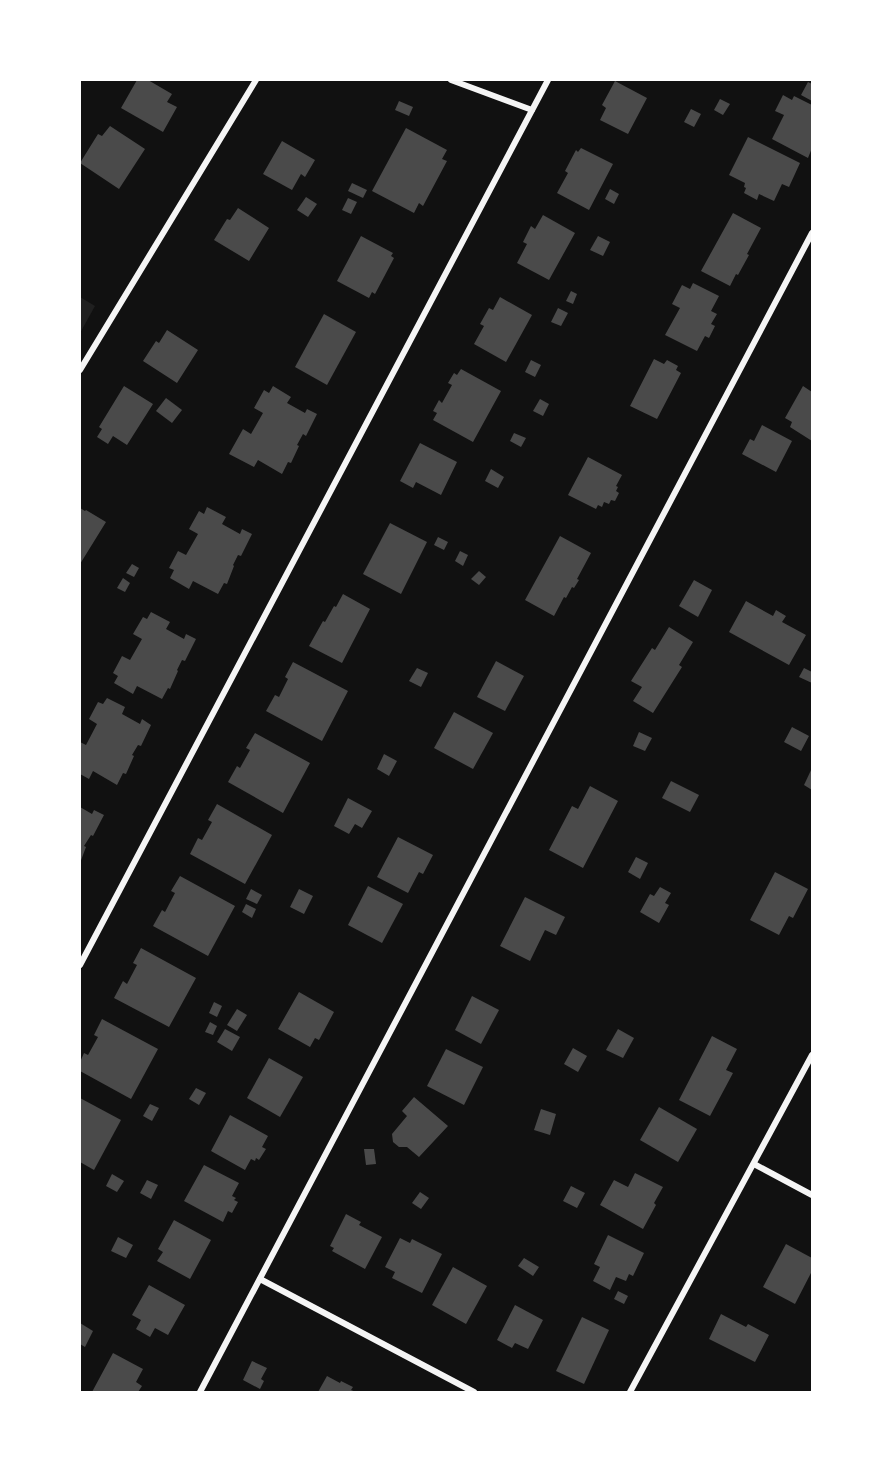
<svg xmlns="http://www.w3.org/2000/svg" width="892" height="1472" font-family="'Nunito Sans',sans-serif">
	<rect width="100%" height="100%" fill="#111"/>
	<!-- green -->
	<polygon fill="#202020" points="80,297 95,306 80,333"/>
	<!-- building -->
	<g fill="#4a4a4a">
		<polygon points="137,80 148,80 172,94 167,102 177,107 163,132 121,108"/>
		<polygon points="615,81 647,98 628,134 600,120 606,108 602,105"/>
		<polygon points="808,82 812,84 812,101 801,95"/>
		<polygon points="783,95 792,100 794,96 812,105 812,148 808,158 772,139 784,115 775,111"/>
		<polygon points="720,99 730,104 723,115 714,110"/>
		<polygon points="399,101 413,107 409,116 395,110"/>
		<polygon points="691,109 701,114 694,127 684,122"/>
		<polygon points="110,126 145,149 119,189 80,163 98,134 102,136"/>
		<polygon points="406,128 447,150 442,159 447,161 423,206 419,203 414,213 372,191"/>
		<polygon points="748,137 800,163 789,187 782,184 774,201 759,194 757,200 744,193 746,188 744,187 745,183 729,175"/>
		<polygon points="282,141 315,160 305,177 301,174 292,190 263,174"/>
		<polygon points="581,148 613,164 589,210 557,193 568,173 565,171 576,150 578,152"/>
		<polygon points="352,183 367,190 363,198 348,191"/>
		<polygon points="610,189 619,194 614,204 605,199"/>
		<polygon points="306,197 317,204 308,217 297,210"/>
		<polygon points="348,198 357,202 351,214 342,210"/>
		<polygon points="238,208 269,228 249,261 214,240 227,219 230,220"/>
		<polygon points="733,213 761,228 747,254 749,255 738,275 736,274 730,286 701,271"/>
		<polygon points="543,215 575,233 549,280 517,263 527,244 523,242 531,226 535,229"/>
		<polygon points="361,236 393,253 391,256 394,258 375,294 372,292 369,298 337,281"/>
		<polygon points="598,236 610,242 603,256 590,250"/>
		<polygon points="693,283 719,296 711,311 717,314 711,324 715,326 709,338 705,336 697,351 665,335 680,308 672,304 682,285 690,289"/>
		<polygon points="571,291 577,294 573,304 566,301"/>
		<polygon points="500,297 532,315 506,362 474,344 484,326 480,324 489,308 493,310"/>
		<polygon points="558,308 568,313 561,326 551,322"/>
		<polygon points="324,314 356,332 327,385 295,367"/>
		<polygon points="167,330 198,350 177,383 143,361 156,341 159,343"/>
		<polygon points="654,359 664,364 667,360 678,366 676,370 681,373 657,419 630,406"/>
		<polygon points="531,360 541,365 535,377 525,372"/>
		<polygon points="461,369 501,391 473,442 433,420 437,413 433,411 439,400 442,403 452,385 448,383 454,373 457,375"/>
		<polygon points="124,386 153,404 127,445 113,436 108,444 97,437 102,429 99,427"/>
		<polygon points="273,386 291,397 287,403 305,413 307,409 317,414 306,436 303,434 297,445 299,446 291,463 288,462 282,474 258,460 254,467 229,454 243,429 251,434 263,413 254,408 264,390 269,393"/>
		<polygon points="803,386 812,392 812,441 790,427 792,422 785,418"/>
		<polygon points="166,398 182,410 172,423 156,411"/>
		<polygon points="540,399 549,404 543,416 533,411"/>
		<polygon points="762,425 792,441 776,472 742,454 750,439 754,441"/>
		<polygon points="514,433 526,438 521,447 510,441"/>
		<polygon points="420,443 457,462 441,495 416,482 413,488 400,481"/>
		<polygon points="588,457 622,475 616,486 618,487 616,491 619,493 615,501 611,500 609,504 604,502 602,507 598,505 596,509 568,495"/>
		<polygon points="491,469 504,477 498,488 485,481"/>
		<polygon points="207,507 226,517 222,524 240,534 242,529 252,534 241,556 238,555 233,565 234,566 227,584 224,583 218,594 193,581 189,589 170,578 174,570 169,568 178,551 186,555 198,534 189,529 199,511 204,514"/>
		<polygon points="80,508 85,511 86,510 106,522 80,564"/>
		<polygon points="390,523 427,542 401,594 363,574"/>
		<polygon points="560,536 591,553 577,579 579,580 574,588 572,587 566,598 564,597 554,616 525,600"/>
		<polygon points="438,537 448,542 444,550 434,545"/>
		<polygon points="460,551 468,555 463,566 455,561"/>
		<polygon points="132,564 139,568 134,577 126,573"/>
		<polygon points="479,571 486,577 479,585 471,579"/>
		<polygon points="123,578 130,583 125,592 117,588"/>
		<polygon points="694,580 712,590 698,617 679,606"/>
		<polygon points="343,594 370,609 342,663 309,646 323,621 325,622 334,606 336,607"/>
		<polygon points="746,601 773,616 776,610 786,616 782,622 806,635 789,665 729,632"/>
		<polygon points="151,612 170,622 166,629 184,639 186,634 196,639 185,661 182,660 177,670 178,671 170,689 168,688 162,699 137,686 133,694 114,683 118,676 113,673 122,656 130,660 142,639 133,634 143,617 147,619"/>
		<polygon points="669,627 693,642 679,665 682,667 653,713 633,701 642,687 631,681 652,648 655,650"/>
		<polygon points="496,661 524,676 505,711 477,697"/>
		<polygon points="293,662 348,691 322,741 266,711 275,695 279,697 288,679 285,677"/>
		<polygon points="417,668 428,673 421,687 409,681"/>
		<polygon points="804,668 812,672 812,683 799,677"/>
		<polygon points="107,698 125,707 122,714 140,724 142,719 151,725 141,746 138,745 132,755 134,756 126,774 123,773 117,785 93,771 89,779 80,774 80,742 86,745 97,724 89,719 98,702 103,704"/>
		<polygon points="454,712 493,733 473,769 434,748"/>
		<polygon points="792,727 809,736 801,751 784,742"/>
		<polygon points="639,732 652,738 645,751 633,746"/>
		<polygon points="255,733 310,763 283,813 228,782 237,766 240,768 250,750 246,748"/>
		<polygon points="384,754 397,761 389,776 377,769"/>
		<polygon points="812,768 812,790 804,785"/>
		<polygon points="671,781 699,795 690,812 662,798"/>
		<polygon points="590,786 618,801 583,868 549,850 572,806 578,809"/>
		<polygon points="348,798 372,811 362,828 355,824 349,834 334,826"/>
		<polygon points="217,804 272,835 245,884 190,854 198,838 202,840 212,822 208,820"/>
		<polygon points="80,807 92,814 94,810 104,815 93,836 91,835 84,846 86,847 80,863"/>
		<polygon points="398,837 433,855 423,874 419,872 408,893 377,877"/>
		<polygon points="636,857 648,863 640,879 628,872"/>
		<polygon points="775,872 808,889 793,918 789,916 779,935 750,920"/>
		<polygon points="180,876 235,906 208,956 153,926 162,910 165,912 175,893 171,891"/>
		<polygon points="368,886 403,904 382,943 348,925"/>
		<polygon points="660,887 671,893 665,903 669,905 659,923 640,912 650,894 654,896"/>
		<polygon points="251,889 262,895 257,904 246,899"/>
		<polygon points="299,889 313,896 304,914 290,907"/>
		<polygon points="525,897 565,917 556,935 545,930 530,961 500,946"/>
		<polygon points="246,904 256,909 252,918 242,912"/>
		<polygon points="141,948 196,978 169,1027 114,998 123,981 127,984 137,965 133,963"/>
		<polygon points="299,992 334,1012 319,1040 315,1038 310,1047 278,1029"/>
		<polygon points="472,996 499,1010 481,1044 455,1030"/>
		<polygon points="214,1002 222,1006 217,1017 209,1013"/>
		<polygon points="237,1009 247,1015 237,1031 227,1025"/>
		<polygon points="102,1019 158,1049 131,1099 80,1071 80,1062 84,1053 88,1055 98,1037 94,1035"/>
		<polygon points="210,1022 217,1026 213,1035 205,1032"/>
		<polygon points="225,1029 240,1037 232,1051 217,1042"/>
		<polygon points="618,1029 634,1038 623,1058 606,1050"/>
		<polygon points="712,1036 737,1049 726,1070 733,1073 710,1116 679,1100"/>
		<polygon points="573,1048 587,1056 578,1072 564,1064"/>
		<polygon points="446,1049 483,1067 464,1105 427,1086"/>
		<polygon points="269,1058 303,1077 280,1117 247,1098"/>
		<polygon points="196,1088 206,1093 199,1105 189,1099"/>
		<polygon points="414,1097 448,1126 419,1157 407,1147 399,1147 393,1142 392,1134 407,1116 402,1111"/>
		<polygon points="80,1098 121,1120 94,1170 80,1162"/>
		<polygon points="150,1104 159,1108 152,1121 143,1116"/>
		<polygon points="659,1107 697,1129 678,1162 640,1140"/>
		<polygon points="541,1109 556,1114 550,1135 534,1130"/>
		<polygon points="230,1115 268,1136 262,1147 266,1149 259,1160 256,1158 255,1161 251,1159 245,1170 211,1151"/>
		<polygon points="364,1149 374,1149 376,1164 366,1165"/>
		<polygon points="204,1165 239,1183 232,1196 236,1198 234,1200 238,1202 232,1213 228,1211 223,1222 184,1201"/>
		<polygon points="635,1173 663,1187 654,1203 656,1205 643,1229 600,1205 614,1180 628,1187"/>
		<polygon points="112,1174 124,1181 117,1192 106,1186"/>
		<polygon points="147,1180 158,1185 151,1199 140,1193"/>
		<polygon points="571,1186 585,1193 577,1208 563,1201"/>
		<polygon points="420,1192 429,1198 421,1209 412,1203"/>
		<polygon points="346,1214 361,1222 359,1225 382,1237 365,1269 332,1251 334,1248 330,1246"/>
		<polygon points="174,1220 211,1240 190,1279 157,1261 163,1252 158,1249"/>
		<polygon points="608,1235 644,1253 633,1276 629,1274 626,1281 616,1277 610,1290 593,1281 600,1267 594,1264"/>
		<polygon points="118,1237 133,1245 126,1258 111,1251"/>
		<polygon points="400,1238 410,1243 412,1239 442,1254 422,1293 392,1278 395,1272 385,1267"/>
		<polygon points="786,1244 812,1258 812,1271 795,1304 763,1287"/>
		<polygon points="524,1258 539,1267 533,1276 518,1266"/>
		<polygon points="453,1267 487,1286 466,1324 432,1305"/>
		<polygon points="149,1285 185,1305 168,1335 155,1328 150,1337 136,1329 141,1320 132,1315"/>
		<polygon points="618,1291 628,1296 624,1304 614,1299"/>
		<polygon points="515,1305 543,1320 528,1349 515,1343 512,1348 497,1340"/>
		<polygon points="721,1314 746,1327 748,1324 769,1335 755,1362 709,1339"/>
		<polygon points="582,1317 609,1330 584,1384 556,1371"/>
		<polygon points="80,1323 93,1331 85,1347 80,1344"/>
		<polygon points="113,1353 143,1369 136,1382 142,1386 138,1392 92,1392"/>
		<polygon points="252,1361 267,1368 261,1379 264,1381 260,1389 243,1380"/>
		<polygon points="327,1376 340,1383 341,1381 353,1387 351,1390 356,1392 318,1392"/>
	</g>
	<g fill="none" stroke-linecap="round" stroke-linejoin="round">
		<!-- minor -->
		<g stroke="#f5f5f5" stroke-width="6">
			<polyline points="451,80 532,110"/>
			<polyline points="80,370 256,80"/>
			<polyline points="80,965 548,80"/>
			<polyline points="754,1164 812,1195"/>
			<polyline points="260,1279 474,1392"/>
			<polyline points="200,1392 812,233"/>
			<polyline points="630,1392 812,1055"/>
		</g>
	</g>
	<!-- border -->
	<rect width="892" height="1472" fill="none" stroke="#ffffff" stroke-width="162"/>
</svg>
